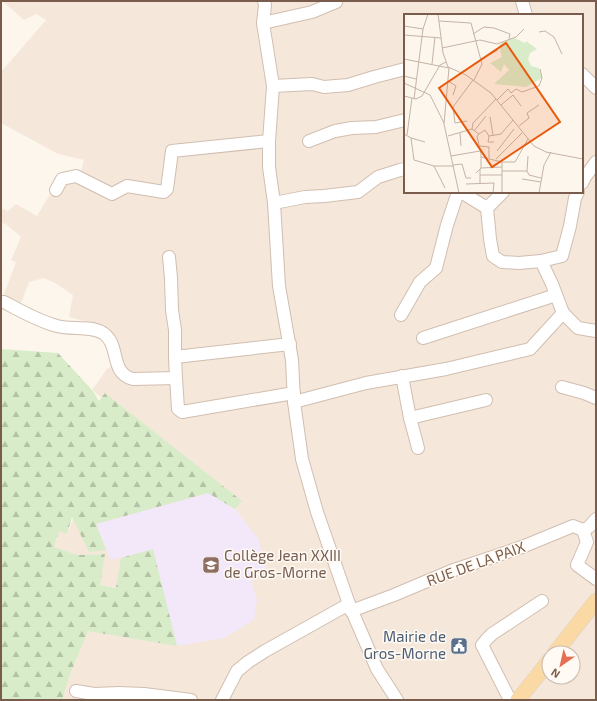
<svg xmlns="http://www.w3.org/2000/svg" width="597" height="701" font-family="'Exo 2',sans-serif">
	<defs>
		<pattern id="forest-firs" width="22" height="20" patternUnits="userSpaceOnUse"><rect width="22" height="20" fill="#d8ecc9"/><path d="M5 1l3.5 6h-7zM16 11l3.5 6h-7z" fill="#b4c2a5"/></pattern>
	</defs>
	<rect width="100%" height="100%" fill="#fdf6ec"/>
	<!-- residential -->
	<path fill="#f5e8da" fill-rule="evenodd" d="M2,1H596V700H62L71,672L88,630L172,645L150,550L116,588L99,585L105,554L78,555L54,547L59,531L67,534L76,511L212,488L92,390L107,369L121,359L114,338L103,326L69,317L73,295L55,283L44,278L29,282L20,306L3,297L16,262L11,260L21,237L6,224L1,223V208L8,211L16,204L37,216L63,173L80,175L84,160L58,154L1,123V72L46,20L36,14L24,20ZM405,15H582V192H405ZM549,653H573V677H549Z"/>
	<!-- education -->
	<polygon fill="#f3e8fa" points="208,493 235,509 259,540 266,570 249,573 257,600 254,620 224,638 177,646 153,550 111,560 96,524"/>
	<!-- forest -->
	<polygon fill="url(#forest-firs)" points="1,349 58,353 92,390 99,401 105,393 242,501 235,509 208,493 96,524 106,550 89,552 72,517 67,534 59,531 54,547 78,555 105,554 100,585 116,588 121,558 153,549 177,646 88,631 71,672 62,700 1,700"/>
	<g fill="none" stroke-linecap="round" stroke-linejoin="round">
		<defs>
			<g id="minor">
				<polyline points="264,1 265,5 263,23 273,86 269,141 269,167 274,203 279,286 292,360 294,402 302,459 317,512 349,604 377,669 397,700"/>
				<polyline points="522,1 526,15"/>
				<polyline points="263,23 312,12 336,2 336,1"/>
				<polyline points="582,74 596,88"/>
				<polyline points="273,86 312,84 324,87 348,85 374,77 405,69"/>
				<polyline points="309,141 335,131 352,128 376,127 405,120"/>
				<polyline points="582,183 585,177 596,162"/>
				<polyline points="56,190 62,179 76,176 112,194 127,186 164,192 167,189 172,151 269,141"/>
				<polyline points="461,192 487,208 490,239 493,256 502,262 519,263 541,261"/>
				<polyline points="274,203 305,197 324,196 358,192 378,177 400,170 405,169"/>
				<polyline points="487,208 503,192"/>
				<polyline points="169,257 171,278 172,310 175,330 175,357 290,344"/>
				<path d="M1,302H4C21,311 38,321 57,326C72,330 90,325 103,333C121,345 109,373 133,379L176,378"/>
				<polyline points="563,313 552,284 541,261 562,256 570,226 575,198 578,192"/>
				<polyline points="401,315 420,282 436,268 447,225 458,192"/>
				<polyline points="423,338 556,295"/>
				<polyline points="175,357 176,378 178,409 182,412 294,393"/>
				<polyline points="402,376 410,418 418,448"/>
				<polyline points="562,387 584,393 596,398"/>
				<polyline points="294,402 366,383 446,369 530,349 563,313 578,328 596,331"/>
				<polyline points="410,418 486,400"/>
				<polyline points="583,530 587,542 577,565 596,579"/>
				<polyline points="351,611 394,595 451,571 522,547 573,526 583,530 589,527 596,519"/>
				<polyline points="76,691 94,694 119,693 144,694 191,700"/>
				<polyline points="222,700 237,671 248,662 265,651 349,604"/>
				<polyline points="510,700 482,645 487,639 492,634 542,601"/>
			</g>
			<g id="major">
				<polyline points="555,653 596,601"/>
				<polyline points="518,700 549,661"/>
			</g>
		</defs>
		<!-- minor casing -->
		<use href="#minor" stroke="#d1beb0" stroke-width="14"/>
		<!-- major casing -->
		<use href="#major" stroke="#dad1cd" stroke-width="16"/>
		<!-- minor -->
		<use href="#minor" stroke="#fff" stroke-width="12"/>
		<!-- major -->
		<use href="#major" stroke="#fbd9a5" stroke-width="15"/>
	</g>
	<!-- icons -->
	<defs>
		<symbol id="school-square" viewBox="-11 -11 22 22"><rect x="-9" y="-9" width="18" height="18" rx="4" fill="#8d6e63" stroke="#fffaf3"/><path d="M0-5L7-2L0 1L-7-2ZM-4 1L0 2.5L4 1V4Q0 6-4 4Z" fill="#fff"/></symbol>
		<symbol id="civic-square" viewBox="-11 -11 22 22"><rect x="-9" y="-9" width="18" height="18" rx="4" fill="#5c6f8a" stroke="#fffaf3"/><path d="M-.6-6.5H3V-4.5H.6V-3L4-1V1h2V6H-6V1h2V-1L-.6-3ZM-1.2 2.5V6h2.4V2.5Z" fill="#fff"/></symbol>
	</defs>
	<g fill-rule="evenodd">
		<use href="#school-square" x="201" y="555" width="20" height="20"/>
		<use href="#civic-square" x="449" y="636" width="20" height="20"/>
	</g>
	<g text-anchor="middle" stroke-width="3" stroke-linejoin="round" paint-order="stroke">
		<!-- education labels -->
		<g font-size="15" fill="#785e54" stroke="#fffaf3" text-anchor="start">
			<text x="224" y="561">Collège Jean XXIII<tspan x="224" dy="17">de Gros-Morne</tspan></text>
		</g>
		<!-- street labels -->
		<g font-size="15" fill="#7a5c4d" stroke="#fffaf3">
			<text transform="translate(476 564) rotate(-20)" y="5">RUE DE LA PAIX</text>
		</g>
		<!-- service labels -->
		<g font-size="15" fill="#4e5e75" stroke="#fffaf3" text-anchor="end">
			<text x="446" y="642">Mairie de<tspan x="446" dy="17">Gros-Morne</tspan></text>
		</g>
	</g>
	<!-- overview -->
	<g transform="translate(404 14)">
		<rect width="179" height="179" fill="#fdf6ec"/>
		<path d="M110,24L121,29L122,27L133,35L126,39L124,45L127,52L135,54L138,64L122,73L90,70L105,56L100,50L97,58L86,49L98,43L95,32L98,28Z" fill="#d8ecc9"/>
		<path fill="none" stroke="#c5b3a7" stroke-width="1" d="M34,0L39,39L44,53L62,61L87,79L130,132L142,138L179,145M35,7L67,9L78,50L70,66M0,12L19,15M135,18L141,17L150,23L158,40M69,20L80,13L90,14L106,20L105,25M0,21L37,24M38,34L76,26L93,30L112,23L120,15M0,45L45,54L40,110L55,179M77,45L94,36M28,50L31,23M0,62L12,65M44,67L52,72L49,81M0,69L26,81L40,109M107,79L112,75L118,78L135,72L138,64L136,55M0,82L12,85L18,82L36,51L42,48M10,85L19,15L24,0M93,86L104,75L107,79M97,91L109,81L117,92M86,103L89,121M63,107L51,109L49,93L69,66M115,112L125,104L123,99L135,91M68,115L75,120L73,122L77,140V154L72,159M70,117L82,102M56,119L57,132M0,120L7,124L10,146L30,152H49M75,120L81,116L85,122L97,120L109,106M3,121L8,84M44,122L68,115L69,109L92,85M85,122L84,128H90M7,124L21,128M76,132L85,133V144M93,137L110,115M47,142L76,137M77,143L98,148V179M92,145L118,119M98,148H111L124,125M49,151L58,150L62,164H67M30,152L41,174M77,154L98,153M76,155V169M98,157H123L124,142M123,157L125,161L137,164M76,161H98M118,165L137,168M62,170L90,169L89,179M135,179L140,151L147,138"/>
		<path fill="#e8590c" fill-opacity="0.15" stroke="#e8590c" stroke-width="2" d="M102,29L156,108L88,153L35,74Z"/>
		<rect width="179" height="179" fill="none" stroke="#7a5c4d" stroke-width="2"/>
	</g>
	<!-- border -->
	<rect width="597" height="701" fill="none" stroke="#7a5c4d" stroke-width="4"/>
	<!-- north arrow -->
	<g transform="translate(561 665) rotate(214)"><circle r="19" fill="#fffaf3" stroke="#cabbb1"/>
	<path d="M0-3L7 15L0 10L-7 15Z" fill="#e76f51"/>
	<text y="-6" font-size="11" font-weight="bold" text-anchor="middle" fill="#7a5c4d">N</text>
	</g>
</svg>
